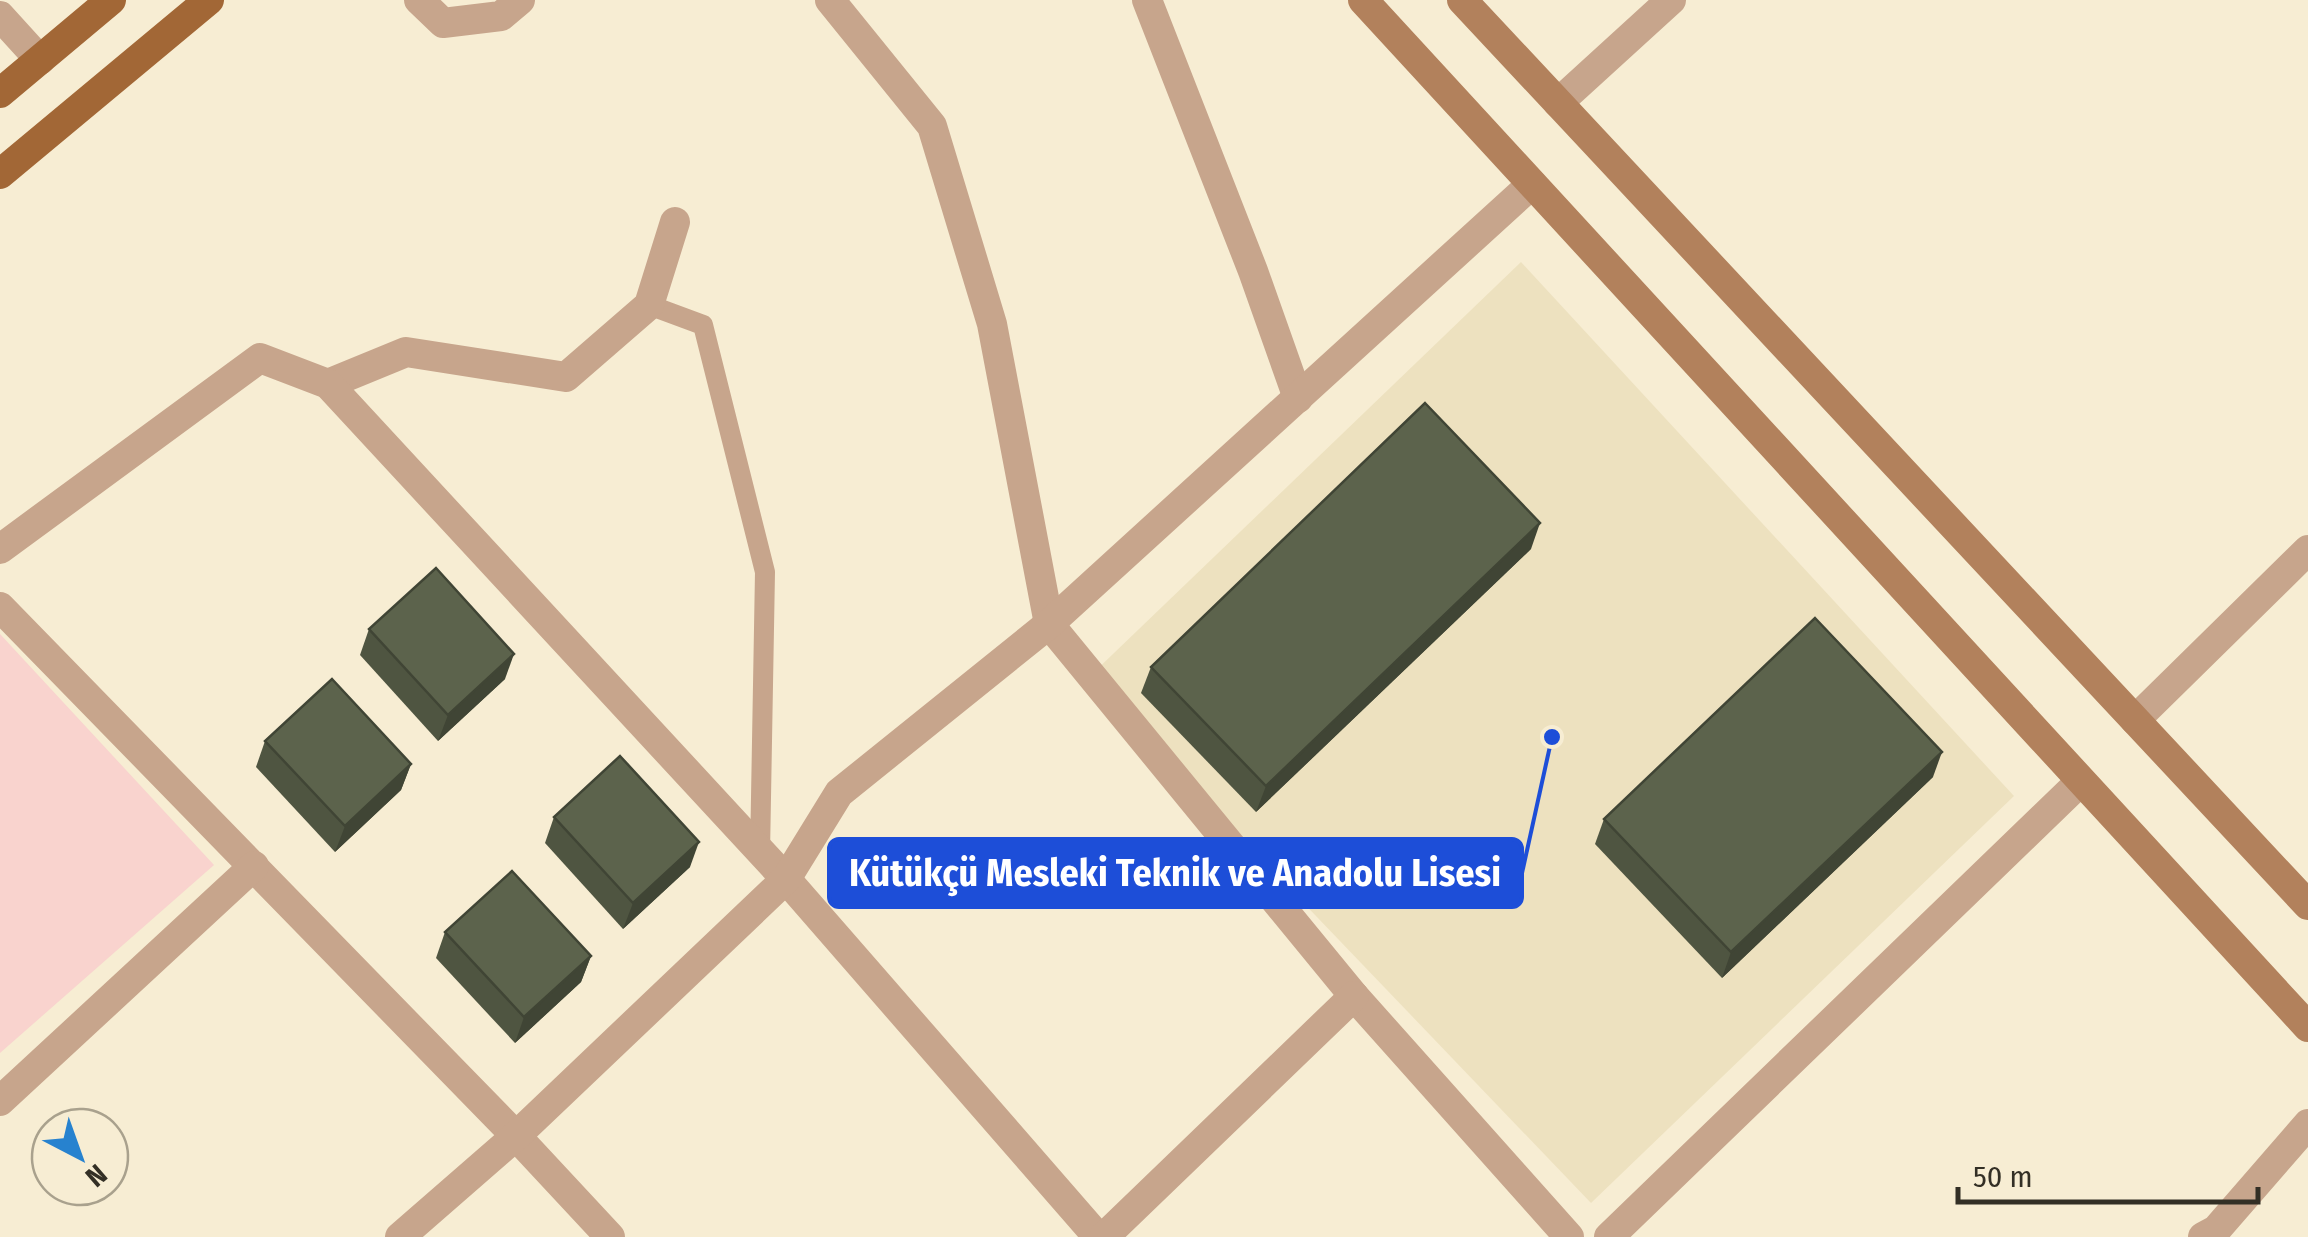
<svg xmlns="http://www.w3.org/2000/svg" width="2308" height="1237" font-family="'Fira Sans Condensed',sans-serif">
	<rect width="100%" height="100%" fill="#f7edd3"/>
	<!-- built -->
	<polygon fill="#ede1bf" points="1521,262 2014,796 1591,1203 1088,678"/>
	<!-- green -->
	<polygon fill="#f9d3ce" points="0,634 214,865 0,1053"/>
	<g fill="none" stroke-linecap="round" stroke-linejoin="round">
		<!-- lane -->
		<polyline stroke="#c7a58c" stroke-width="20" points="649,305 703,325 765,572 760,854"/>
		<!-- street -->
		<g stroke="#c7a58c" stroke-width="30">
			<polyline points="419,0 443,23 501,16 520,0"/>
			<polyline points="830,0 932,126 992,324 1049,624 1354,996 1569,1237"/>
			<polyline points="1147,0 1253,271 1298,398"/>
			<polyline points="0,16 40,60"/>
			<polyline points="1558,103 1671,0"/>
			<polyline points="328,384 406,352 566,377 649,305 675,222"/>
			<polyline points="0,549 260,358 328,384 786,879 1098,1237"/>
			<polyline points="0,607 516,1136 610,1237"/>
			<polyline points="2135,720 2308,550"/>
			<polyline points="0,1101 254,866"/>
			<polyline points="400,1237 516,1136 786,879 839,793 1049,624 1532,184"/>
			<polyline points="1104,1237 1354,996"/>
			<polyline points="1609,1237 2081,781"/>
			<polyline points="2203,1237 2216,1230 2308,1124"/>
		</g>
		<!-- secondary -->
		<g stroke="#b2815c" stroke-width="30">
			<polyline points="1363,0 2308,1027"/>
			<polyline points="1462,0 2308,905"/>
		</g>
		<!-- primary -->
		<g stroke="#a26736" stroke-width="30">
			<polyline points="0,93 111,0"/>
			<polyline points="0,174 209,0"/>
		</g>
	</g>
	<!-- wall -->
	<g fill="#4f5541">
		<polygon points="1531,549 1256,812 1141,693 1151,667"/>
		<polygon points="369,629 505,679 438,741 360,655"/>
		<polygon points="265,741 411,764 401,790 335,852 256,767"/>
		<polygon points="1933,777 1722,978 1595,844 1604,819"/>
		<polygon points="554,817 690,867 623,929 545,843"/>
		<polygon points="445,932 591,956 581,982 515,1043 436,958"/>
	</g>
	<!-- shaded-wall -->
	<g fill="#404535">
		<polygon points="1540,523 1531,549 1256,812 1266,786"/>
		<polygon points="514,654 505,679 438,741 448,715"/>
		<polygon points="1942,752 1933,777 1722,978 1731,952"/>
		<polygon points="411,764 401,790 335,852 345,826"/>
		<polygon points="699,842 690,867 623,929 633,903"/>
		<polygon points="591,956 581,982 515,1043 524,1017"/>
	</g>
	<!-- building -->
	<g fill="#5c634c" stroke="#404535" stroke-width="2.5">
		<polygon points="1425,403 1540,523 1266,786 1151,667"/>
		<polygon points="436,568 514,654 448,715 369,629"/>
		<polygon points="1815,618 1942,752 1731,952 1604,819"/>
		<polygon points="332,679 411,764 345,826 265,741"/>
		<polygon points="620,756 699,842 633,903 554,817"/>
		<polygon points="512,871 591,956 524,1017 445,932"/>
	</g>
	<!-- callouts -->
	<path fill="none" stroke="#1d4ed8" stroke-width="4" d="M1552 737L1522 873"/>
	<circle fill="#1d4ed8" stroke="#f7edd3" stroke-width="4" cx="1552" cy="737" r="10"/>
	<rect fill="#1d4ed8" stroke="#1d4ed8" stroke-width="4" x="829" y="839" width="693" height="68" rx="10"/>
	<g font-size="38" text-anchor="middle" font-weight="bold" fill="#fff">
		<text x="1175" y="886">Kütükçü Mesleki Teknik ve Anadolu Lisesi</text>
	</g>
	<!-- north arrow -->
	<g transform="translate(80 1157) rotate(139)"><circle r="48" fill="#f7edd3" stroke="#a9a18d" stroke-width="2.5"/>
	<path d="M0-8L18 38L0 25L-18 38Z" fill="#2782cf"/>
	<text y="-15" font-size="28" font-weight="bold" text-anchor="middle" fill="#332f25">N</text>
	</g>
	<!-- scale -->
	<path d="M1958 1187v15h300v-15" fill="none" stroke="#332f25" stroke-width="5"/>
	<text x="1973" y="1187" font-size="30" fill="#332f25" stroke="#f7edd3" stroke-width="8" paint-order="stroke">50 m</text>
</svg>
